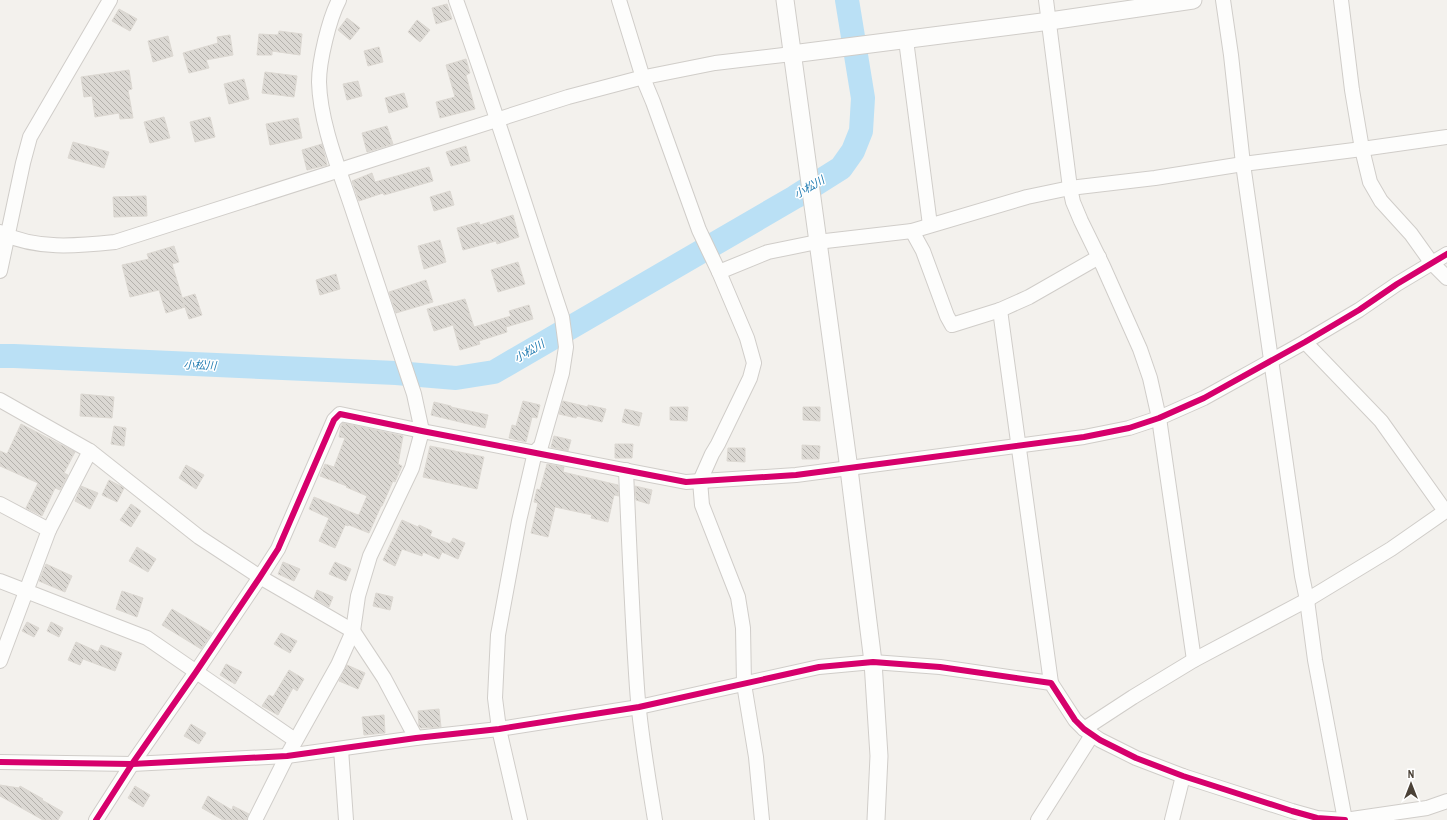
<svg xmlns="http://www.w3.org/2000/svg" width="1447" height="820" font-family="'Archivo Narrow','Noto Sans JP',sans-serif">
	<defs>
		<pattern id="building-back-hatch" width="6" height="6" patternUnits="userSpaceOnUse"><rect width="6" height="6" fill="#dbd8d3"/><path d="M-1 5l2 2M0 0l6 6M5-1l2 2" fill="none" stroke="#b4b1ac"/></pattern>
	</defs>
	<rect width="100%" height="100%" fill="#f3f1ed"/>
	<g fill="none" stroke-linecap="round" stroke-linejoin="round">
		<!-- river -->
		<polyline stroke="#bae0f5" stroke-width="24" points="0,356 14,356 396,373 456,378 494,372 795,197 841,168 853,151 861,131 863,98 847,0"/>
	</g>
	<!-- building -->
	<g fill="url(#building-back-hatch)" stroke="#dcd8d2">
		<polygon points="447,4 452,19 436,24 432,8"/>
		<polygon points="119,9 137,19 130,31 112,21"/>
		<polygon points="347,18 360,28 350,40 338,30"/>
		<polygon points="417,20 430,30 420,42 408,32"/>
		<polygon points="279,31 302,34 300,55 272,51 272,55 257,55 259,34 278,35"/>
		<polygon points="230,35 233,55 206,60 209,68 189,73 183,53 218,43 217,37"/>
		<polygon points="168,36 173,56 153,62 148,41"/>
		<polygon points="379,47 383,62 368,66 364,51"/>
		<polygon points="466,59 470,73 466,75 475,109 440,118 436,102 455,97 446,65"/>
		<polygon points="129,70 132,89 128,90 133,118 120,119 119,113 95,117 92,96 84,97 81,77"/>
		<polygon points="265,72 297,76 294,97 262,93"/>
		<polygon points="244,79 249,99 229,104 224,84"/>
		<polygon points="358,81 362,96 347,100 343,84"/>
		<polygon points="404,93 408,107 389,113 385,98"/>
		<polygon points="164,117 170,138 150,143 144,122"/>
		<polygon points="210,117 215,137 195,142 190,122"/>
		<polygon points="298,118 302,138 270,145 266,124"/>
		<polygon points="387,126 393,144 367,152 362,133"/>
		<polygon points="73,142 109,152 104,168 68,158"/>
		<polygon points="322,144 327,165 307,170 302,150"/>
		<polygon points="466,146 470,161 451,166 446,152"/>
		<polygon points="429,167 433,181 384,195 383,193 359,201 352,181 372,173 375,182"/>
		<polygon points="450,191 454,205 434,211 430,197"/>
		<polygon points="146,196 147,216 114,217 113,197"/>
		<polygon points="513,215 519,237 497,244 496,241 463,250 457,228 479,222 480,225"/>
		<polygon points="440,240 446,262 424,269 418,246"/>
		<polygon points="174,246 179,262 172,264 185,307 166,313 159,290 130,297 122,265 149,259 147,254"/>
		<polygon points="518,262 525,284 498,292 491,270"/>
		<polygon points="336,274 340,289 320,295 316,280"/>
		<polygon points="426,280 433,302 396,313 389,292"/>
		<polygon points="195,294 202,315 189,319 182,298"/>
		<polygon points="465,299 474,327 511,316 509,311 529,305 533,319 506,327 507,332 479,341 480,344 460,350 453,325 434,331 427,309"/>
		<polygon points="81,394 114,397 112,418 80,416"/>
		<polygon points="523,401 540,405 537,418 532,417 526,442 509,438 512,425 516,426"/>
		<polygon points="563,401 588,407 588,405 606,409 602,422 577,416 576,418 559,414"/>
		<polygon points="434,402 451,406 451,407 488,415 485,428 431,415"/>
		<polygon points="670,407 688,407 687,421 670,420"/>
		<polygon points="803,407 820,407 820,421 803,420"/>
		<polygon points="625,409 642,413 639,426 622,422"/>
		<polygon points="343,423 403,436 398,464 402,466 395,482 393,481 382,506 381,506 369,533 349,525 348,526 345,525 335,548 319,541 329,518 309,509 314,497 358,515 358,514 359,515 367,496 346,487 347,486 320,476 325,464 334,467 345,438 339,437 341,426"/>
		<polygon points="21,424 75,452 64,473 68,475 60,490 55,488 42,516 26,508 38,483 0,466 0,451 7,454"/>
		<polygon points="114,426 126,428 124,446 111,444"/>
		<polygon points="554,436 571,440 568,451 551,447"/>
		<polygon points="615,444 633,444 632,458 615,458"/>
		<polygon points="802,445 820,446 819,459 802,459"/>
		<polygon points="430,446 484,457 477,489 423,477"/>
		<polygon points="728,448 745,448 745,462 727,461"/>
		<polygon points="547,464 564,467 563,472 618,485 619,496 614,495 608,522 591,518 592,515 555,507 548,537 531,533 538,503 534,502 537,489 540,490"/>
		<polygon points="186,465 204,475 196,489 179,478"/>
		<polygon points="109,480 124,488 117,502 102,495"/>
		<polygon points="81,486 98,493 90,509 75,501"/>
		<polygon points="635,486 652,490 649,504 636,500"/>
		<polygon points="131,504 141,511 131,527 120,520"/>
		<polygon points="402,520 418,527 419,525 432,531 430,536 450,544 453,538 465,543 458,559 442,552 439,559 423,552 422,556 402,549 395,566 383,560"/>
		<polygon points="137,547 156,559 148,572 129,561"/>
		<polygon points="283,562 300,569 294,581 278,574"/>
		<polygon points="335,562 351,569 346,581 329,574"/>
		<polygon points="46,564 72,576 65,592 39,581"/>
		<polygon points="317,590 333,597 329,607 314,598"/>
		<polygon points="122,591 143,598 137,617 116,609"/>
		<polygon points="376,593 393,597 390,610 373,606"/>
		<polygon points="172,609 212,633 201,649 162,625"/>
		<polygon points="27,622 39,628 34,637 22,631"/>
		<polygon points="51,622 63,628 59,637 47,631"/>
		<polygon points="281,633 297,641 290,653 274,644"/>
		<polygon points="76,642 98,652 101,645 122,653 115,671 83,659 80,665 68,660"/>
		<polygon points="226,664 242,672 235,684 220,675"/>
		<polygon points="347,665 365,673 358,689 339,681"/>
		<polygon points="289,670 304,679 297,691 293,688 278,715 262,706 269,695 273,697"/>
		<polygon points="439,709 441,727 421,728 419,726 418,711"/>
		<polygon points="384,715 385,733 364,735 362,717"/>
		<polygon points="191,724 206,733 199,744 184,736"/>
		<polygon points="0,785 19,788 20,786 43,799 42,800 63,812 58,820 43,820 0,796"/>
		<polygon points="135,786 150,795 143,807 128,798"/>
		<polygon points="208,796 232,810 233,806 249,814 247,820 223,820 202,808"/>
	</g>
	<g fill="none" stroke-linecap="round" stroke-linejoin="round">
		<defs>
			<g id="minor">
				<path d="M456,0C494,105 527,212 562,317L566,347L562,373L541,446L535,452L519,521L498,635L495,698L499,729L520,820"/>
				<polyline points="619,0 643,78 653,102 699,230 719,272 747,338 754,363 750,378 718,444 712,454 700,481 702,505 738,597 743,628 744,684 756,757 762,820"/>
				<polyline points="1046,0 1070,188 1073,202 1081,221 1103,266 1140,349 1150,378 1159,418 1194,660"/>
				<polyline points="1223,0 1231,55 1243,164 1302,576 1307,600 1315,660 1345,820 1427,808 1447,801"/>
				<polyline points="1341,0 1352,90 1362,149 1370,182 1381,201 1411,234 1431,262 1447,278"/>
				<polyline points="906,40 930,225"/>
				<polyline points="912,231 923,251 947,316 952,325 1000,310 1029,297 1099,257"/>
				<path d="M0,232C35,250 77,246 115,242L568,97L640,78L715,63L792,54"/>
				<polyline points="0,271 23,163 30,137 110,0"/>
				<polyline points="719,272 768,252 817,242 912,231 1027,197 1070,188 1155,178 1243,164 1362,149 1447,137"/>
				<polyline points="1000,310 1051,683"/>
				<polyline points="1305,342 1381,421 1445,511"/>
				<polyline points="0,400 90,451"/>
				<path d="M626,470C629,543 632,616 637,688C640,732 648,776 655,820"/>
				<polyline points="0,504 49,530 90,451 199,537 260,577 353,631 384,678 416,738"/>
				<polyline points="0,581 147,638 295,740"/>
				<polyline points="0,661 49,530"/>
				<polyline points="1084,729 1133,697 1194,660 1307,600 1391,549 1447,510"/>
				<polyline points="341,749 346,820"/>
				<polyline points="0,762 132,764 287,756 416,738 499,729 639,707 819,667 873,662 940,667 1051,683 1075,720 1084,729 1100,740 1136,758 1183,776 1292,811 1317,818 1345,820"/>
				<polyline points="96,820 132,764 196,672 260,577 278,549 334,420 340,414 422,431 686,482 796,475 1084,437 1129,428 1159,418 1204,398 1305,342 1359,310 1397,284 1447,254"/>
				<path d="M255,820L287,756L338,665L353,631L358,596L370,556L412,468L422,431L414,394C393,332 373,270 352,208C339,169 320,123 319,82C319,61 329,19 339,0"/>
				<polyline points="1038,820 1092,735"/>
				<polyline points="1172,820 1183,776"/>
			</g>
			<g id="tertiary">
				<polyline points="785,0 849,469 873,662 879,756 876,820"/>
				<polyline points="792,54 1050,21 1193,0"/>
			</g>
		</defs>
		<!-- minor casing -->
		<use href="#minor" stroke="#d0cdc9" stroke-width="16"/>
		<!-- tertiary casing -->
		<use href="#tertiary" stroke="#d0cdc9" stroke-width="19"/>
		<!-- minor -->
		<use href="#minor" stroke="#fdfdfc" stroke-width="14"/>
		<!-- tertiary -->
		<use href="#tertiary" stroke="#fdfdfc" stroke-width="17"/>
		<defs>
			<g id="cycleway">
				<polyline points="0,762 132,764 287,756 416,738 499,729 639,707 819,667 873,662 940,667 1051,683 1075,720 1084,729 1100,740 1136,758 1183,776 1292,811 1317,818 1345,820"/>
				<polyline points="96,820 132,764 196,672 260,577 278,549 334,420 340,414 422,431 686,482 796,475 1084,437 1129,428 1159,418 1204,398 1305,342 1359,310 1397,284 1447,254"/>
			</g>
		</defs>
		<!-- cycleway casing -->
		<use href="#cycleway" stroke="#fff" stroke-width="8"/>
		<!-- cycleway -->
		<use href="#cycleway" stroke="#d6006c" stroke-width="6"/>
	</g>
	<g text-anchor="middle" stroke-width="3" stroke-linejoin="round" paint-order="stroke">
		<!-- water labels -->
		<g font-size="11" font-style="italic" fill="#217cb2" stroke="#fff">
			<text transform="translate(809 187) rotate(-30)" y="4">小松川</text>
			<text transform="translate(529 351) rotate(-30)" y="4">小松川</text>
			<text transform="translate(200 365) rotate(2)" y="4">小松川</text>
		</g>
	</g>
	<!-- north arrow -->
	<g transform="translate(1411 784)" stroke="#ffffff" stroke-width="3" paint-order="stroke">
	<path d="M0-3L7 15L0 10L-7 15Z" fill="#4b4237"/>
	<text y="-6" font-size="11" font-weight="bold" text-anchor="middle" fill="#4b4237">N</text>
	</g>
</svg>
